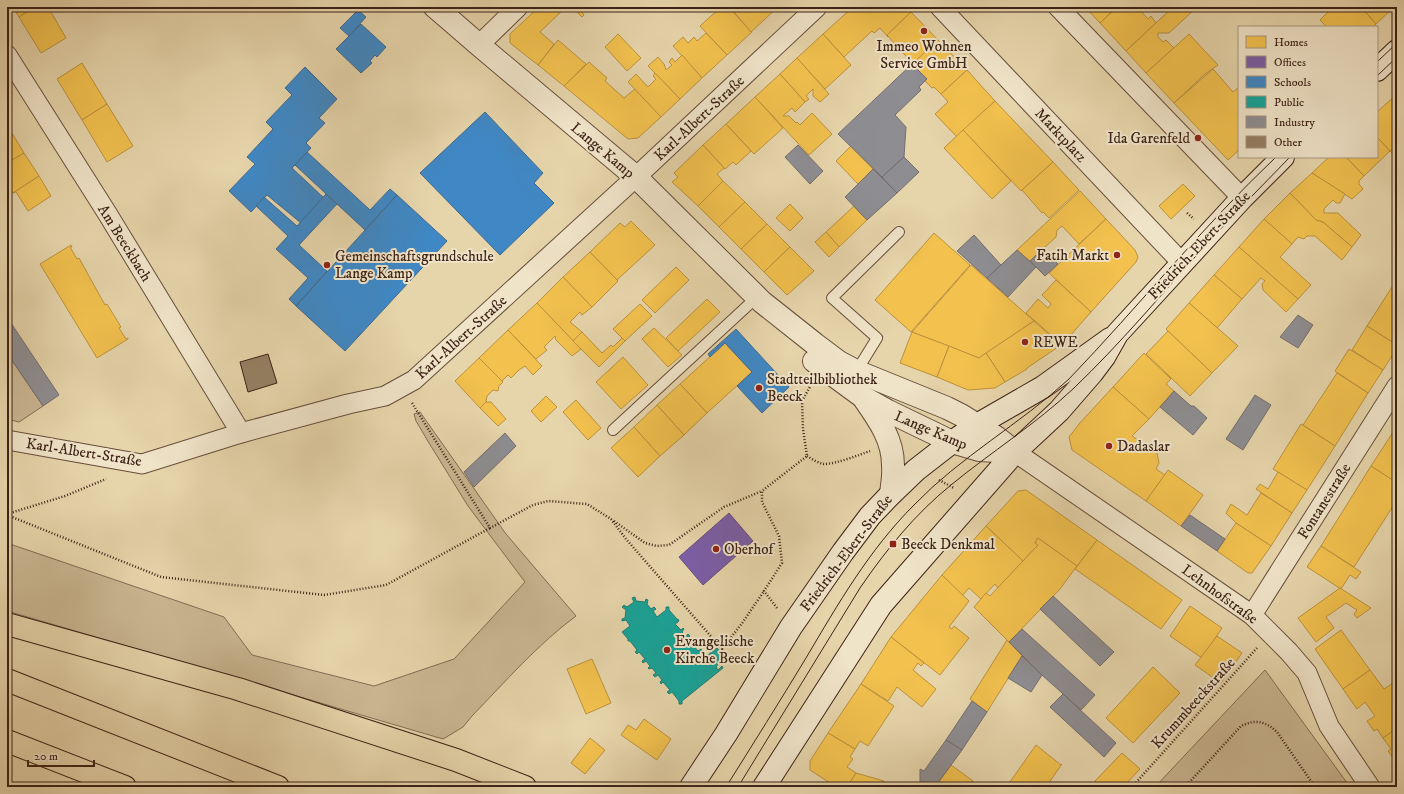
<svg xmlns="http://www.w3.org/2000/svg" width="1404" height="794" font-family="'IM FELL DW Pica',serif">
	<rect width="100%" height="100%" fill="#e6d4aa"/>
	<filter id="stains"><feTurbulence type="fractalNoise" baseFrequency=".005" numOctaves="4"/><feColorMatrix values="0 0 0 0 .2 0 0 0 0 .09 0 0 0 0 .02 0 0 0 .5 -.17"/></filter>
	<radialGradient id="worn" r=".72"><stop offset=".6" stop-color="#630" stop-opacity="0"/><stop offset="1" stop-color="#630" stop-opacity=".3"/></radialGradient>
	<!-- green -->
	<g fill="#c9b691" stroke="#836c54">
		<polygon points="7,353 43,406 19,422 7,419"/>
		<path d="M420,412L506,534L576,616C538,644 505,682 472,716L463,727L443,739L7,611V543L224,617L252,655L374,686L454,659L525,582L468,506L429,443L416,421L414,414Z"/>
		<polygon points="1265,670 1350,787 1155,787"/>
	</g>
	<!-- homes -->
	<g fill="#f2c14e" stroke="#bc913d">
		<polygon points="13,7 35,7 19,17"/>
		<polygon points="35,7 48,7 66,38 41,53 19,17"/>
		<polygon points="539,7 566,7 540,32 554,44 538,65 510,43 510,34"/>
		<polygon points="572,7 593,7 588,11 586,9 582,12 584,15 582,17"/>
		<polygon points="721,7 728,7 752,32 727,55 700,26"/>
		<polygon points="730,7 778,7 751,32"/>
		<polygon points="853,7 906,7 911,12 887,35 888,37 880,28 874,33 872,31 844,57 823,34"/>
		<polygon points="1085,7 1117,7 1100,23"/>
		<polygon points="1117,7 1141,7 1139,9 1148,19 1151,16 1156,23 1126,51 1100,23"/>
		<polygon points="1173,7 1197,7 1169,33 1158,33 1158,37 1163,42 1166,40 1174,48 1146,73 1126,51"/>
		<polygon points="1333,7 1361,7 1376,24 1373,27 1327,27 1320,20"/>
		<polygon points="1361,7 1394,7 1376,24"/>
		<polygon points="911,12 938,40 913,64 887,35"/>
		<polygon points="706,33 727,55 702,78 673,46 683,37 688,43 694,37 697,41"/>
		<polygon points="618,34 641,58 627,71 605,47"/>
		<polygon points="823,34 851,65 825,89 797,58"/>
		<polygon points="1189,34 1218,65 1205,74 1174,103 1146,73"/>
		<polygon points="558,40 586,64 564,86 538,65"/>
		<polygon points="938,40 967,70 941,94 934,87 932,88 925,81 927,79 912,64"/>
		<polygon points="682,55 702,78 680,99 648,66 658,57 664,64 666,70 672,65 669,62 672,58 675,62"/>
		<polygon points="797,58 829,94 820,102 813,96 813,89 806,96 809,99 805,102 780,74"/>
		<polygon points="589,62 607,78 605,81 624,98 635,89 661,117 638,138 628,139 564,86"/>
		<polygon points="82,63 107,104 82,120 57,79"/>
		<polygon points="1213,69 1233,92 1239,87 1239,150 1228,160 1174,103"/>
		<polygon points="967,70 995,101 957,137 935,114 948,102 941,94"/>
		<polygon points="655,73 680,99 661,117 628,82 636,74 648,87 656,79 653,76"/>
		<polygon points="780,74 805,102 795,112 792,108 783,116 789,116 796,123 797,122 800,125 812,113 832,134 809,155 755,97"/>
		<polygon points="1397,94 1397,144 1390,151 1377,137 1377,112"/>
		<polygon points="755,97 783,128 754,154 726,124"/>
		<polygon points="995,101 1053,162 1021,191 963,130"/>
		<polygon points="107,104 133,146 107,162 82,120"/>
		<polygon points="726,124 751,151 736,165 733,162 725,169 703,145"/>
		<polygon points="7,125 24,153 7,163"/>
		<polygon points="963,130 1011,181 992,199 944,148"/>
		<polygon points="1377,137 1390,151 1364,176 1346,157 1377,157"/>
		<polygon points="1397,144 1397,157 1390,151"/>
		<polygon points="703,145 724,168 717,174 723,181 698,206 672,182 678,177 674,173"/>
		<polygon points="851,146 873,169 858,184 836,161"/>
		<polygon points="24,153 39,176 13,193 8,185 11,184 7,176 7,163"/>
		<polygon points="1329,157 1346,157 1364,176 1359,181 1359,184 1363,189 1352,199 1312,173"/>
		<polygon points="1053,162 1079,190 1049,218 1043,212 1042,213 1022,190"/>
		<polygon points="1312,173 1345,194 1340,203 1336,203 1333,200 1324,209 1324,213 1338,213 1361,235 1352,247 1323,222 1316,220 1290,193"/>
		<polygon points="39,176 51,196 28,211 16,192 13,193"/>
		<polygon points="723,181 745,202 719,227 698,206"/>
		<polygon points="1183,184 1195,196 1171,219 1159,206"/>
		<polygon points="1080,191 1106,219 1079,244 1062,226 1057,230 1056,237 1030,261 1017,250"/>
		<polygon points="1290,193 1316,220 1323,222 1352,247 1342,260 1315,236 1307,236 1304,239 1298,237 1292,244 1264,219"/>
		<polygon points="745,202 767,224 741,249 719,227"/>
		<polygon points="790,204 803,218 790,231 776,218"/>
		<polygon points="854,206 867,220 839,247 826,232"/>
		<polygon points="1106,219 1135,250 1138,257 1136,262 1091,312 1049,273"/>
		<polygon points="1264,219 1292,244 1280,257 1311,285 1298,299 1239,247"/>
		<polygon points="631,221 655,245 617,280 590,252 620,223 625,227"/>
		<polygon points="767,224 790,247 764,272 741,249"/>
		<polygon points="826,232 839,247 829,257 815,242"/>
		<polygon points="934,233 970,265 911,332 875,300"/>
		<polygon points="71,245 72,247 70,247 77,259 79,258 105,305 107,304 121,327 119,328 126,339 128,338 128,339 97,358 40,264"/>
		<polygon points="790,247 814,271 787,295 764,272"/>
		<polygon points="1239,247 1298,299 1286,312 1263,290 1262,284 1265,281 1261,278 1242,299 1214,275"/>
		<polygon points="590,252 618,281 592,307 563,277"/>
		<polygon points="971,265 1034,321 979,358 912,332"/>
		<polygon points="676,267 689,280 655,313 642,300"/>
		<polygon points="1214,275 1242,299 1217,328 1189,303"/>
		<polygon points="563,277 592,307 582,315 580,312 570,322 582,332 573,341 537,303"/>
		<polygon points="1056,280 1091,312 1062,345 1026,313 1038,299 1048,308 1051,304 1042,295"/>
		<polygon points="1394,284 1397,286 1397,345 1367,326"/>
		<polygon points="707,299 720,312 678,351 666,338"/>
		<polygon points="537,303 581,349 572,356 556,340 555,336 544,347 547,350 536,359 508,330"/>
		<polygon points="1189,303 1238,346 1212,373 1166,329"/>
		<polygon points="640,304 652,316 625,341 613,329"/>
		<polygon points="1034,321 1061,345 1027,368 1027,369 1005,382 986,353"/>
		<polygon points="1367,326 1397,345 1397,348 1383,370 1352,350"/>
		<polygon points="654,328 682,355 668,367 642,339"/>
		<polygon points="508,330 542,366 533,375 525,366 519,370 511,378 508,375 502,381 479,358"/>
		<polygon points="1168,331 1212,373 1190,396 1146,354"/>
		<polygon points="582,332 602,353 611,345 613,347 622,338 625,341 599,367 573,341"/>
		<polygon points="912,332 949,346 937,377 900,363"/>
		<polygon points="725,343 752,372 707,413 680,384"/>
		<polygon points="949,346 979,358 986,353 1005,382 995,388 968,390 937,377"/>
		<polygon points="1349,349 1383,370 1368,393 1335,371"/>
		<polygon points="1144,353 1171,379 1166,384 1174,391 1149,419 1113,387"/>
		<polygon points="623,357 648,385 621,409 596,382"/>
		<polygon points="479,358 503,382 499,386 498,391 493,390 487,396 486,402 480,408 455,381"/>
		<polygon points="1337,373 1368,393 1335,446 1303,425"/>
		<polygon points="680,384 707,413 684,435 657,405"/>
		<polygon points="1113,387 1149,419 1132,436 1157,453 1159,463 1156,469 1165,475 1146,501 1072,450 1069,437 1079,424"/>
		<polygon points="546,396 557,407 541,422 531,411"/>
		<polygon points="576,400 601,428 588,440 563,412"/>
		<polygon points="486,402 491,402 506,419 498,426 480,408"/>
		<polygon points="657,405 684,435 660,456 634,427"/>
		<polygon points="1301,424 1335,446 1307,490 1273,469"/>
		<polygon points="1397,426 1397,483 1371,466"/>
		<polygon points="634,427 660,456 638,477 611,448"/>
		<polygon points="1371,466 1397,483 1397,500 1354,567 1321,546"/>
		<polygon points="1168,470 1203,495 1181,526 1146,501"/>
		<polygon points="1278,472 1307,490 1292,513 1256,489 1260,484 1268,489"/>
		<polygon points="1026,490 1097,540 1077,566 1038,538 1035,543 1038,545 1023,561 986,526 1018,491"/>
		<polygon points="1261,493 1292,513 1271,546 1236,523 1226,513 1231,504 1247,515"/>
		<polygon points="1236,523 1271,546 1252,573 1248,573 1217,551"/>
		<polygon points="986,526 1023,561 998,588 995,584 981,599 969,588 962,596 942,575"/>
		<polygon points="1038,538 1077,566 1060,589 1009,642 974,607 986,593 990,596 1038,545 1035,543"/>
		<polygon points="1097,540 1182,600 1161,629 1075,569"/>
		<polygon points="1321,546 1361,572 1356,579 1350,575 1341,589 1307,567"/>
		<polygon points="942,575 969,601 949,627 952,629 954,626 969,638 940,675 891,637"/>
		<polygon points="1340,588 1371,608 1357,618 1354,614 1357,610 1346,603 1326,617 1334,628 1316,642 1298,618"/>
		<polygon points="1190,606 1222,628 1202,658 1170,636"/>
		<polygon points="1341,630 1370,670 1343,689 1315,649"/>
		<polygon points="1217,636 1242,653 1221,683 1195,665"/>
		<polygon points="891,637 924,663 921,666 918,663 913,670 936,689 922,707 897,687 888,701 861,684"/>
		<polygon points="1007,640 1022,656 987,712 970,699"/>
		<polygon points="592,659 611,703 586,714 567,669"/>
		<polygon points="1153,667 1180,693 1133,743 1106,718"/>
		<polygon points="1370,670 1384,689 1393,683 1397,689 1397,728 1383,738 1377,729 1374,731 1367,721 1375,716 1365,702 1357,709 1343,689"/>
		<polygon points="861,684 894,706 868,746 860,741 855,749 828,733"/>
		<polygon points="644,719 671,739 657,760 621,735 628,725 636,730"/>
		<polygon points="1397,728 1397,757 1394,759 1388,751 1391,749 1383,738"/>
		<polygon points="828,733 855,749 850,757 853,759 847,767 856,773 847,787 836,787 810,770 810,761"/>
		<polygon points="590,738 605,750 585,774 571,763"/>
		<polygon points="1036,745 1061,765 1062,764 1046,787 1016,787 1010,782"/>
		<polygon points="1122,753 1140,769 1123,787 1101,787 1095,781"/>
		<polygon points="951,765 973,781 969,787 935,787"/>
		<polygon points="856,773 884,781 882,787 847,787"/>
	</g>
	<!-- offices -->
	<polygon fill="#7b5ea7" stroke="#684c7c" points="729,513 753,541 703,585 679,557"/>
	<!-- schools -->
	<g fill="#3f88c5" stroke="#3e6990">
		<polygon points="358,10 366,17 349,36 340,28"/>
		<polygon points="361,24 386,47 377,57 375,55 370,61 372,63 361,73 336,49"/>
		<polygon points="305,67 337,99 319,118 325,123 306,143 311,148 292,168 324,198 301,223 267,195 251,212 229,191 255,164 247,157 273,129 266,122 292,95 285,88"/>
		<polygon points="485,112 543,173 534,183 554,203 500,255 420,173"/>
		<polygon points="307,152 370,210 390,189 397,195 365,230 295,165"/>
		<polygon points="326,194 337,204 299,245 327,271 296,306 289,299 308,278 276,249 288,236 256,206 264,197 297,226"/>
		<polygon points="397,195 447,241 345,351 296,306"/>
		<polygon points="736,329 789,387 762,413 737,386 752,372 725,343 710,357 708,354"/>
	</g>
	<!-- public -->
	<polygon fill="#17a398" stroke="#227c71" points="635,597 636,601 645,602 646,599 648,600 647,604 651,609 654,607 656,609 653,611 657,617 666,610 666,607 669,607 669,610 677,619 679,620 678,622 675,624 681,630 683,628 684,629 682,632 686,636 688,634 690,636 687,638 692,643 694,641 696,643 693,645 698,651 701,649 702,651 700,653 704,658 717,648 724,656 716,667 718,670 722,666 723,668 682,701 682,704 679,704 679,701 672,692 669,694 667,692 670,690 663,682 661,684 660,682 662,680 658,675 655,677 653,675 656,673 652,668 649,669 648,668 650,666 646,661 643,663 642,661 645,659 639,652 637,654 635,652 637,650 630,641 628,641 628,639 622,632 630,626 626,620 622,621 622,619 625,618 626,610 622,607 624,605 627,607 634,602 632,598"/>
	<!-- industry -->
	<g fill="#8d8d92" stroke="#756d6d">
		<polygon points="912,64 927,79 919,87 921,90 895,115 906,127 904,157 882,177 838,134"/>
		<polygon points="798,145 823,171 810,184 785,157"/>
		<polygon points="904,157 919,172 897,193 882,177"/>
		<polygon points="873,169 897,193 867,220 845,197"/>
		<polygon points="974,235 1001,265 987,278 957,251"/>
		<polygon points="1043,249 1058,264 1045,276 1030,261"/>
		<polygon points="1017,250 1036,267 1008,297 987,278"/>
		<polygon points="1298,315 1313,325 1298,348 1280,337"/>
		<polygon points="7,317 59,395 43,406 7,353"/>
		<polygon points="1174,391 1191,406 1194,406 1207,418 1193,435 1160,407"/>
		<polygon points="1255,395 1271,405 1243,450 1226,439"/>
		<polygon points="505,433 516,446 474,487 464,472"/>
		<polygon points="1190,515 1225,539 1217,551 1181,526"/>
		<polygon points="1053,596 1114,652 1100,666 1040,609"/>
		<polygon points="1022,629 1095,695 1081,710 1042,675 1009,642"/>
		<polygon points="1022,656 1042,675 1031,692 1008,678"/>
		<polygon points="1063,694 1116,743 1104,757 1050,707"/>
		<polygon points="972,701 987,712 962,750 946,740"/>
		<polygon points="946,740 962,750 935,787 921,787 920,786 920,769 924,771"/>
	</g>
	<!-- building -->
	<polygon fill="#957f63" stroke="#3d2216" points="268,354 277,383 248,392 240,362"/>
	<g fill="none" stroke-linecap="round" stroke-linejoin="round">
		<defs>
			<g id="service">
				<polyline points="856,372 877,338 832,298 899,232"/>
				<polyline points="613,430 757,297"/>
			</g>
			<g id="minor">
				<polyline points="940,7 1182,263"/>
				<polyline points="1058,7 1242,198"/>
				<polyline points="479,45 518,7"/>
				<polyline points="7,55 107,213 241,433"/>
				<polyline points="7,440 142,464 241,433 348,404 385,396 414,380 636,177 817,7"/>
				<polyline points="1015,452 1252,615 1289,652 1307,673 1329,726 1370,787"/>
				<polyline points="1252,615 1397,386"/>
			</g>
			<g id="tertiary">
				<polyline points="435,7 479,45 636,177 762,302 815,344 839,362 856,371 947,408 961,415 996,437 1015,452"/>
				<polyline points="814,361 863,397 888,411 952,442 979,450 1015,452"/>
				<path d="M865,400C879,420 893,440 893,465C894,475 892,484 891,494"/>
			</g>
			<g id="secondary">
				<polyline points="1377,70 1397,51"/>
				<polyline points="691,787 726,734 791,627 843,552 870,516 891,494 916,470 952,442 977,425 1043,387 1110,339"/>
				<polyline points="764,787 881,605 1015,452 1059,411 1092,373 1104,357 1117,334 1242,198 1283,157"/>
			</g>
			<g id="motorway">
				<polyline points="7,624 238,689 456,760 525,787"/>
				<polyline points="7,680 278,787"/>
				<polyline points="7,741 125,787"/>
			</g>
		</defs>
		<!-- service casing -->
		<use href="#service" stroke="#674e3b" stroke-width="12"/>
		<!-- minor casing -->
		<use href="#minor" stroke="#674e3b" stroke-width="21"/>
		<!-- tertiary casing -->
		<use href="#tertiary" stroke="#674e3b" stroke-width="24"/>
		<!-- secondary casing -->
		<use href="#secondary" stroke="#3d2216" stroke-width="24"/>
		<!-- motorway casing -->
		<use href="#motorway" stroke="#3d2216" stroke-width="24"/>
		<!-- path -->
		<g stroke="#3d2216" stroke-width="2.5" stroke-dasharray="1 2" stroke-linecap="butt">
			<polyline points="1187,213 1194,219"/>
			<polyline points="412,403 490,528 533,505 548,501 587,504 611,519 626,539 722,649 743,622 764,591"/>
			<path d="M807,456C812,459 818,463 824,464C836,464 859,455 870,451"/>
			<polyline points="939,480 954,488"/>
			<polyline points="7,514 65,496 106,479"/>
			<polyline points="7,515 161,577 324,595 386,585 490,528"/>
			<polyline points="614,521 645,543 657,546 669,545 724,507 762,491"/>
			<polyline points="777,608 764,591 782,563 779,536 762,502 762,491 807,456 803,429 802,401 811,385"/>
			<polyline points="1132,787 1257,648"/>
			<path d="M1185,787L1241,726C1256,719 1265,721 1277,732L1315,787"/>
		</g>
		<!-- service -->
		<use href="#service" stroke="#efe3c8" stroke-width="10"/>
		<!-- minor -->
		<use href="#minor" stroke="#efe3c8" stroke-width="19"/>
		<!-- tertiary -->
		<use href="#tertiary" stroke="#efe3c8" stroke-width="22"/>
		<!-- secondary -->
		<use href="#secondary" stroke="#efe3c8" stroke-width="22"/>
		<!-- motorway -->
		<use href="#motorway" stroke="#e6d4aa" stroke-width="22"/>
		<!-- tram -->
		<g stroke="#3d2216" stroke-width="1">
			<polyline points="1377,62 1397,43"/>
			<polyline points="1377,76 1397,57"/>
			<path d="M726,787C753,744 780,701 806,658C838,604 869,550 914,505C960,457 1020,424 1069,379C1139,306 1203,226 1276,157"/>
			<path d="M738,787L860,588C886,550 915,514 951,485C991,452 1036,424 1074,388C1120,344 1161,295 1203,248C1231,217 1261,187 1290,157"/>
		</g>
	</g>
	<!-- markers -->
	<g fill="#8f2418" stroke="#efe3c8" stroke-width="1.5">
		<circle cx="924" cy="31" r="4"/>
		<circle cx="1198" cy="138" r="4"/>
		<circle cx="1117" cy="255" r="4"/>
		<circle cx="327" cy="265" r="4"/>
		<circle cx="1025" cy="342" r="4"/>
		<circle cx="759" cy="388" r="4"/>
		<circle cx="1109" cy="446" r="4"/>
		<rect x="889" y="540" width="8" height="8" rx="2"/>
		<circle cx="716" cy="549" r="4"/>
		<circle cx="667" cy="650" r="4"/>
	</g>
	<g text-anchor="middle" stroke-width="4" stroke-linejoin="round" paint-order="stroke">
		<!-- poi labels -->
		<g font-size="15" fill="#3d2216" stroke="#efe3c8" text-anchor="start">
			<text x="924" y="51" text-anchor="middle">Immeo Wohnen<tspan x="924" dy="17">Service GmbH</tspan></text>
			<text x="1190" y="143" text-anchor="end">Ida Garenfeld</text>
			<text x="1109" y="260" text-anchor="end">Fatih Markt</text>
			<text x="335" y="261">Gemeinschaftsgrundschule<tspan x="335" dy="17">Lange Kamp</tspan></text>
			<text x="1033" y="347">REWE</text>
			<text x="767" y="384">Stadtteilbibliothek<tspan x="767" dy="17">Beeck</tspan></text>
			<text x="1117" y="451">Dadaslar</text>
			<text x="901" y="549">Beeck Denkmal</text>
			<text x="724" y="554">Oberhof</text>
			<text x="675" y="646">Evangelische<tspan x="675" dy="17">Kirche Beeck</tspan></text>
		</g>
		<!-- street labels -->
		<g font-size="15" fill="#3d2216" stroke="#efe3c8">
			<text transform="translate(699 118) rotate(-43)" y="5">Karl-Albert-Straße</text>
			<text transform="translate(1061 135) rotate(47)" y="5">Marktplatz</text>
			<text transform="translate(603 150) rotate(40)" y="5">Lange Kamp</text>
			<text transform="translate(125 243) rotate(58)" y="5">Am Beeckbach</text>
			<text transform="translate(1199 245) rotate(-47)" y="5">Friedrich-Ebert-Straße</text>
			<text transform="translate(461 337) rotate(-42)" y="5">Karl-Albert-Straße</text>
			<text transform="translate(931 430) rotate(23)" y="5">Lange Kamp</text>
			<text transform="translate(84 452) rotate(9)" y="5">Karl-Albert-Straße</text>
			<text transform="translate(1324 501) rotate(-58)" y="5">Fontanestraße</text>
			<text transform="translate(846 553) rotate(-53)" y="5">Friedrich-Ebert-Straße</text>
			<text transform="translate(1220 594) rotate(36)" y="5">Lehnhofstraße</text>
			<text transform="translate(1193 703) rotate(-48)" y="5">Krummbeeckstraße</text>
		</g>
	</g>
	<!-- margin -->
	<rect width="1404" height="794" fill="none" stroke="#e6d4aa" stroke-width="24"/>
	<rect x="8" y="8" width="1388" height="778" fill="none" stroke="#3d2216" stroke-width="2"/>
	<rect x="12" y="12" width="1380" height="770" fill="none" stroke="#3d2216"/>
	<!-- legend -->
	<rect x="1238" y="26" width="140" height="132" fill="#efe3c8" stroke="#a89681"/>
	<rect x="1246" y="36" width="20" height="12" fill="#f2c14e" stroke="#a89681"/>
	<text x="1274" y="46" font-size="12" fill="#3d2216">Homes</text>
	<rect x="1246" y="56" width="20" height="12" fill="#7b5ea7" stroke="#a89681"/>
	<text x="1274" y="66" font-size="12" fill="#3d2216">Offices</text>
	<rect x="1246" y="76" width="20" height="12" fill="#3f88c5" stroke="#a89681"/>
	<text x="1274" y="86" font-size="12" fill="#3d2216">Schools</text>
	<rect x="1246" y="96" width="20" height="12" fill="#17a398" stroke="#a89681"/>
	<text x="1274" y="106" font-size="12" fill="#3d2216">Public</text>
	<rect x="1246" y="116" width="20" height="12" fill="#8d8d92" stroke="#a89681"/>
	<text x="1274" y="126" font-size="12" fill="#3d2216">Industry</text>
	<rect x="1246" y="136" width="20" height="12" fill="#957f63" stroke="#a89681"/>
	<text x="1274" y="146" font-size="12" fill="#3d2216">Other</text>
	<!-- scale -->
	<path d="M28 760v6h66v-6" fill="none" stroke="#3d2216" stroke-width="2"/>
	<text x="34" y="760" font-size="12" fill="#3d2216" stroke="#efe3c8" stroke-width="3" paint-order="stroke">20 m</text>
	<rect width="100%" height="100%" filter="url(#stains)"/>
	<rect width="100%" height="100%" fill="url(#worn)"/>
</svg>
